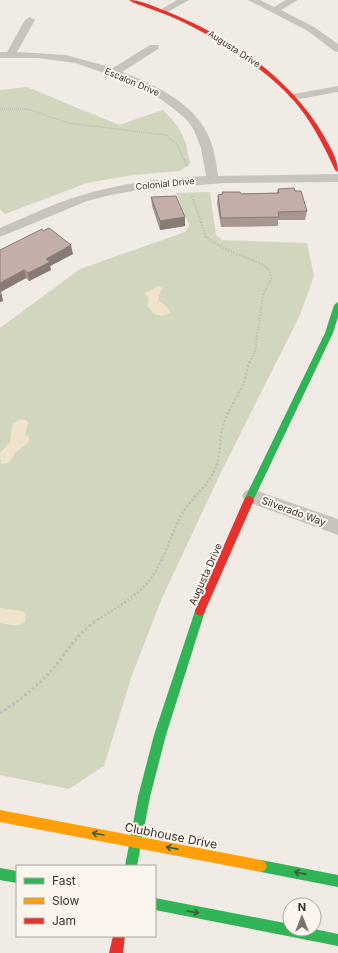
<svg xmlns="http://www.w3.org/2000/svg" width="338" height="953" font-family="Inter,sans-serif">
	<rect width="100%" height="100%" fill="#f0ebe5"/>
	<!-- green -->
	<g fill="#d1d6bf">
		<path d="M27,87L119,125L163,110C182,129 186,138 190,164L180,171L132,175L87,183L5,214L0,209V90Z"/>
		<polygon points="210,192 216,235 222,240 307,243 314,276 300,315 222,470 162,598 132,675 104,766 69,789 0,775 0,328 80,269 185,232 189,225 176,193"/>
	</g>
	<!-- sand -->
	<g fill="#efe3cc">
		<polygon points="159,286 163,288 159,295 159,301 167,307 170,313 161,316 154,314 147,306 149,299 145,293"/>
		<polygon points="18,420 26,420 28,423 25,435 29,437 29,442 15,453 9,463 1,464 0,453 10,442 12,425"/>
		<path d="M0,608L23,611L26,614L25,622C17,628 9,624 0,623Z"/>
	</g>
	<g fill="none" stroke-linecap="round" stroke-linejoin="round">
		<!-- path-far3 -->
		<polyline stroke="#c2bbb6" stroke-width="1.5" stroke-dasharray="1 1" stroke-linecap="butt" points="0,109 28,109 68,123 166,135 177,145 184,160"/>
		<!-- path-far2 -->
		<g stroke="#c2bbb6" stroke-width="2" stroke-dasharray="1.5 1.5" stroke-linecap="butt">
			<polyline points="184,159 187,166"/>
			<polyline points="192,196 206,237 225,249 264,265 270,271 271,279 263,295 255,351 249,363"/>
		</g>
		<!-- path-far1 -->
		<path stroke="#c2bbb6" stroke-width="2.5" stroke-dasharray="2 2" stroke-linecap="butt" d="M94,622C117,607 145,593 158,567C168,549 173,529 183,512C192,498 206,487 213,473C221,460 219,444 222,429C226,412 236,400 243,385C246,377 246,369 250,362"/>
		<!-- path -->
		<path stroke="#c2bbb6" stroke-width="3" stroke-dasharray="2.5 2.5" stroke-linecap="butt" d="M0,713C22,699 44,681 60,660C72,644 79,633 96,621"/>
		<!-- street -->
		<g fill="#c9c3be" fill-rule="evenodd">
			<polygon points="177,0 189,0 166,13 163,14 158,11"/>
			<polygon points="248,0 260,0 274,7 286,0 298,0 281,10 314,27 338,44 338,52 334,51 308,31"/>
			<path d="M30,17L35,20L17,52L66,55L113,68L150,45H158L159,47L158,49L122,72C153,84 190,101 206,131C214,145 216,161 218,176L338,174V182L224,183L139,190L111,195L87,201L0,237V228C26,217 52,204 79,196C120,183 163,178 206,176L201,148L194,130L187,120L174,109L159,98L122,79L75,63L38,58H0V52H7L25,20Z"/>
			<polygon points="338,86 338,92 294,100 289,97 294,94"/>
			<polygon points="251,489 338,519 338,535 245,501 242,496 245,491"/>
		</g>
		<!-- fast -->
		<g fill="#30b455" fill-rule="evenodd">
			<polygon points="338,302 338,317 333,333 252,503 246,503 244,500 325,333 334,305"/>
			<polygon points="200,606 204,608 205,611 166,735 150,797 137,866 125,866 138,797 154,735 195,611 196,608"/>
			<polygon points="261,860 338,875 338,887 261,872 257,870 255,866 257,862"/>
			<polygon points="0,868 17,871 17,883 0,880"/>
			<polygon points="155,898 290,924 290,929 314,929 338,934 338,946 155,910"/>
		</g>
		<!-- slow -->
		<polygon fill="#ff9f0a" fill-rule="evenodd" points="0,810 261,860 265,862 267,866 265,870 261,872 0,822"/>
		<!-- jam -->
		<g fill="#e5322d" fill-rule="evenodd">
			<path d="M129,0C142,0 154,7 166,11C228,36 290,77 324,136C330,147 338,159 338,172L335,170C325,148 314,126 299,107C273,74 222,41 185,23C173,17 160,12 148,8C142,5 134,4 129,0Z"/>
			<polygon points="249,496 252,497 254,500 205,611 204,614 200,616 196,614 195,611 244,500 246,497"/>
			<polygon points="113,936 125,936 123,953 109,953"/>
		</g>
	</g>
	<!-- wall -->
	<g fill="#a89690">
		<polygon points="278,189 295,191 307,211 305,220 278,220 278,226 221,227 217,203 218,195 222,194 222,192 241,194 277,193"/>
		<polygon points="151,197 185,217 185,226 160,230 152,206"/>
		<polygon points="0,250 73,254 50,266 51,270 29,281 26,278 1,292 3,301 0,302"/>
	</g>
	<!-- shaded-wall -->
	<g fill="#887a75">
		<polygon points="185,217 185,226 160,230 160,221"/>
		<polygon points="71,245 73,254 50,266 51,270 29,281 28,273 46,259"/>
		<polygon points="24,270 26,278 0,292 0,283"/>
		<polygon points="1,292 3,301 0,302 0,293"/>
	</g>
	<!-- building -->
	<g fill="#c3afa7" stroke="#887a75">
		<polygon points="294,188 295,191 301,191 307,211 278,212 279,217 221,218 218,195 223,194 222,192 240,192 241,194 279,193 278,189"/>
		<polygon points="176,196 185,217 160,221 151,197"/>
		<polygon points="49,228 71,245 46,259 50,262 28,273 24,270 0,283 0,250 42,229 43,231"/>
	</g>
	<!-- one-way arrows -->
	<defs><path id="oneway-shaft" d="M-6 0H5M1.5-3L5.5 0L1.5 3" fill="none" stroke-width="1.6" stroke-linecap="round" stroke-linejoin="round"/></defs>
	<g stroke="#375e3a">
		<use href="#oneway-shaft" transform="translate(98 834) rotate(-170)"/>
		<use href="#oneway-shaft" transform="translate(172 848) rotate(-169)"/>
		<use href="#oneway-shaft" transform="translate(300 873) rotate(-169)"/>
		<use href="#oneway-shaft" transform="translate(193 912) rotate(11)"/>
	</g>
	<g text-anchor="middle" stroke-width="4" stroke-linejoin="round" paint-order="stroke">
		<!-- far-street labels -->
		<g font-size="9" fill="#3b302b" stroke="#fbf5ee">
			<text transform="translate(234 49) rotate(33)" y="3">Augusta Drive</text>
			<text transform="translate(132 82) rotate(23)" y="3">Escalon Drive</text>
			<text transform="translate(165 184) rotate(-6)" y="3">Colonial Drive</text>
		</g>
		<!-- street labels -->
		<g font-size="10" fill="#3b302b" stroke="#fbf5ee">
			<text transform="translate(294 511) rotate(20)" y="4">Silverado Way</text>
			<text transform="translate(205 574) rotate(-66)" y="4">Augusta Drive</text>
		</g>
		<!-- near-street labels -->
		<g font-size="12" fill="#3b302b" stroke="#fbf5ee">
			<text transform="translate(171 836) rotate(11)" y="4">Clubhouse Drive</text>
		</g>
	</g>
	<!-- legend -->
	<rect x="16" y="865" width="140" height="72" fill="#fbf5ee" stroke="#aea6a0"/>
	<rect x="24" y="878" width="20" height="6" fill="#30b455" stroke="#aea6a0"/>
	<text x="52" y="885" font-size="12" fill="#3b302b">Fast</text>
	<rect x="24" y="898" width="20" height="6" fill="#ff9f0a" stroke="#aea6a0"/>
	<text x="52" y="905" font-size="12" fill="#3b302b">Slow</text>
	<rect x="24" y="918" width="20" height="6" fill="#e5322d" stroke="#aea6a0"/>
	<text x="52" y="925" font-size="12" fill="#3b302b">Jam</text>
	<!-- north arrow -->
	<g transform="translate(302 917)"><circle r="19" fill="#fbf5ee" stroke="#aea6a0"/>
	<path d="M0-3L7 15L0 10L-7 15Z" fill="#7a716c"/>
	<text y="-6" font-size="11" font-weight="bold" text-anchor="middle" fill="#3b302b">N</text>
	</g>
</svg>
